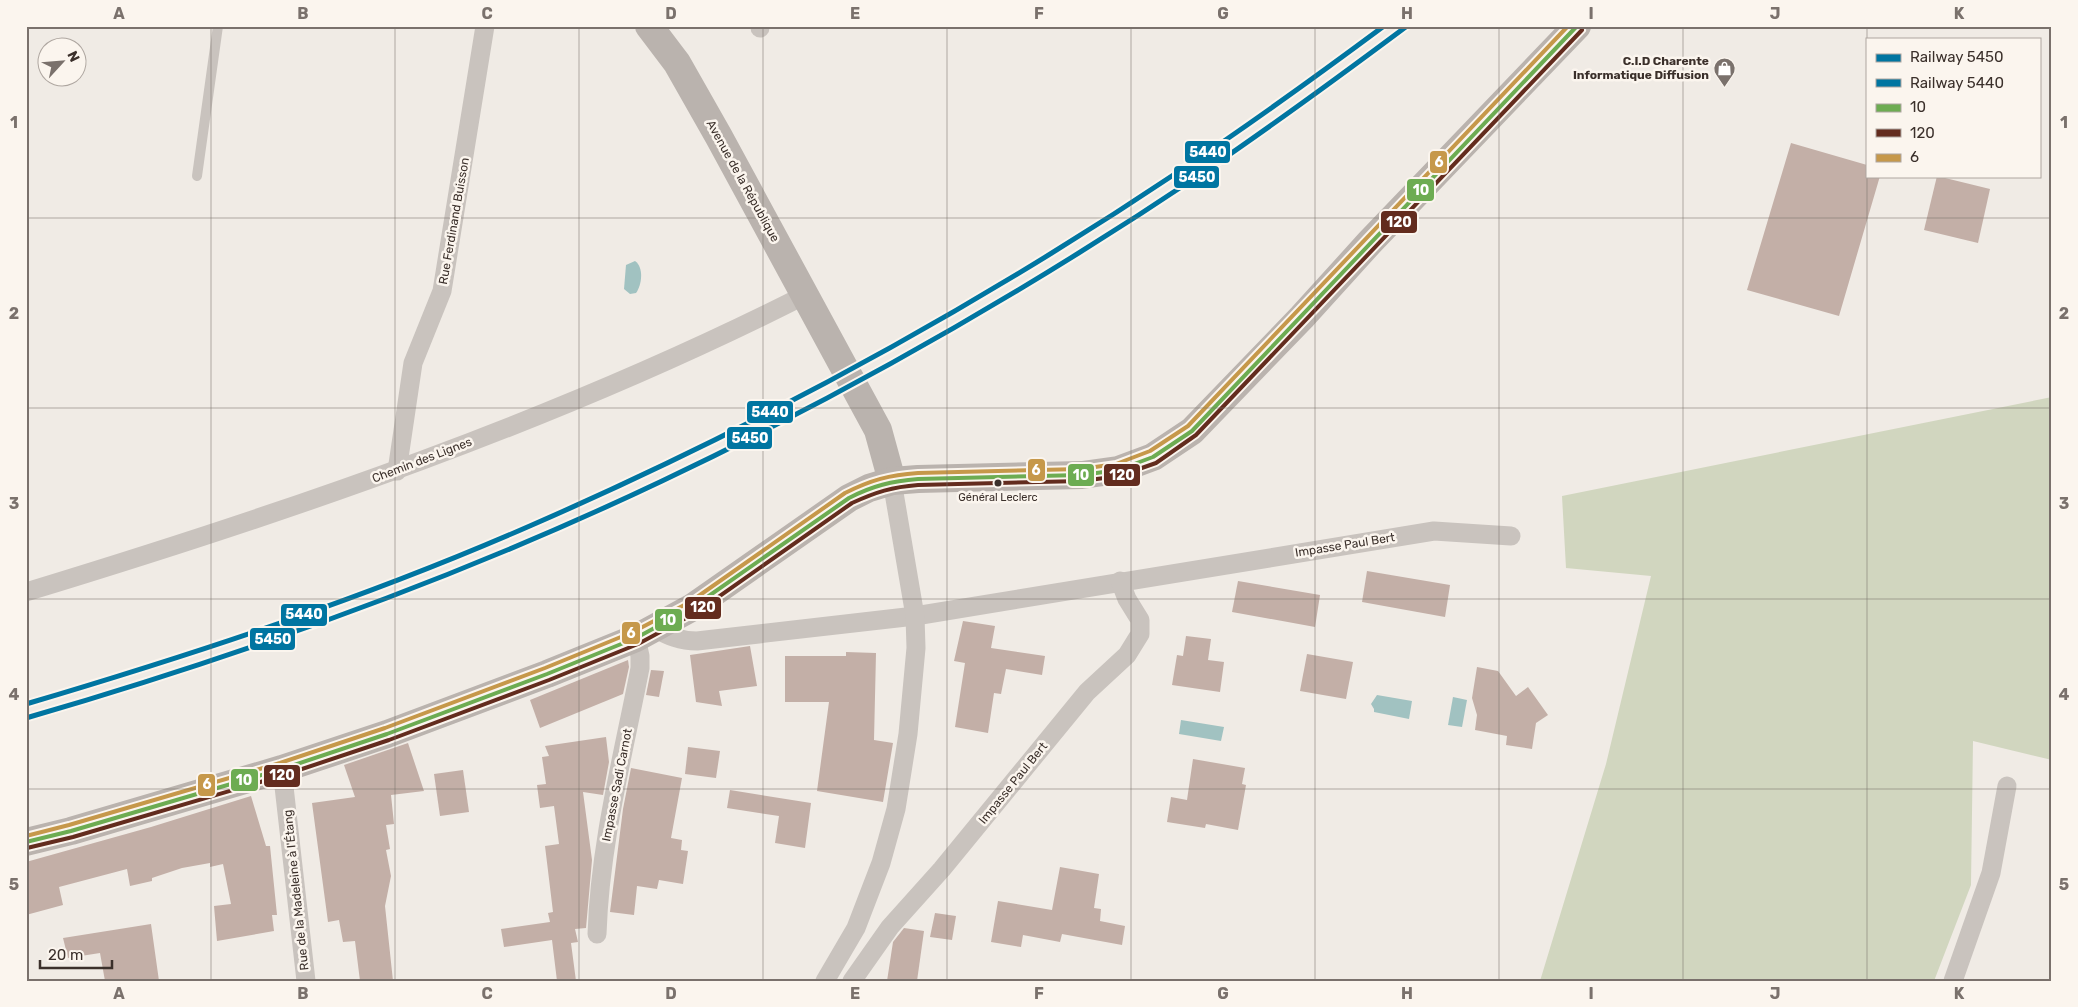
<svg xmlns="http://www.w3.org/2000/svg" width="2078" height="1007" font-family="Rubik,sans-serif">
	<rect width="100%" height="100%" fill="#f0ebe5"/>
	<!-- green -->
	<polygon fill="#d1d6bf" points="2052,397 2052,760 1973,741 1971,885 1934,981 1540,981 1606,764 1651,576 1566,568 1562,496"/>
	<!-- water -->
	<g fill="#a1c2c1">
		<path d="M635,261C644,267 642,285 636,293L630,294L624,289L626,265Z"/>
		<polygon points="1377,695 1412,701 1409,719 1374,712 1374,709 1371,704"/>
		<polygon points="1453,697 1467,700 1462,727 1448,725"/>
		<polygon points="1181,720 1224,727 1221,741 1179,734"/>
	</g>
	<!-- building -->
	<g fill="#c3afa7">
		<polygon points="1791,143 1867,165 1867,176 1880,176 1839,316 1747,290"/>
		<polygon points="1937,176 1990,189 1978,243 1924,230"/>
		<polygon points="1367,571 1450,585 1445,617 1362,602"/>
		<polygon points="1238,581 1320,595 1315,627 1232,612"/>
		<polygon points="963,621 995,626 991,648 1045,656 1042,675 1006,669 1001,694 994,693 988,733 955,727 965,663 954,661"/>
		<polygon points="1186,636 1211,639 1208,660 1224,662 1220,692 1172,685 1177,655 1183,656"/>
		<polygon points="750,646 757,686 719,691 722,706 696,702 690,655"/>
		<polygon points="846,652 876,653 874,740 893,743 883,802 817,791 829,702 785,702 785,656 846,656"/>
		<polygon points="1307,654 1353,662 1346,699 1300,691"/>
		<polygon points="628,660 629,667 623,694 540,728 530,700"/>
		<polygon points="1477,667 1498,671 1516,696 1528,687 1548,715 1536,723 1532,749 1506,745 1507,736 1475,730 1477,715 1472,698"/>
		<polygon points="651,670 664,671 659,697 646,695"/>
		<polygon points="606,737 609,762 603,795 583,792 592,860 586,928 575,929 578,942 571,943 576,981 557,981 552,940 504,947 501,929 550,922 548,913 553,912 545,846 559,844 554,806 540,808 537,785 546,784 542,757 549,756 545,746"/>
		<polygon points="408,743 424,791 391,795 394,824 386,825 390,849 386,850 391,876 385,906 393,981 360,981 355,941 343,942 339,920 328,922 312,803 355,797 344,765"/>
		<polygon points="688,747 720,751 716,778 685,774"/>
		<polygon points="1193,759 1245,768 1242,784 1246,785 1238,830 1206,824 1205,828 1167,822 1171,797 1187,800"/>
		<polygon points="631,768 682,778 671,838 682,840 681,850 688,851 683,884 659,880 657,889 637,886 634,915 610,912 623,809"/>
		<polygon points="463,770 469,812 440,816 434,774"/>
		<polygon points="730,790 811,803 805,848 775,843 779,816 727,808"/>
		<polygon points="251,796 266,846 270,846 277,915 272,915 274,931 217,941 214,906 231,904 223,864 210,867 210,863 182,868 152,878 152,881 130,886 127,869 59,887 63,905 26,915 26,862 151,827"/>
		<polygon points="1060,867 1099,874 1094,908 1101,909 1100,921 1125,926 1122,945 1062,934 1060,942 1023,935 1021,947 991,942 998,901 1052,910"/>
		<polygon points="935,913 956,916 952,940 930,937"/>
		<polygon points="151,924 159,981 105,981 100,953 68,958 63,938"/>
		<polygon points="904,928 924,931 917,981 887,981 893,942"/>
	</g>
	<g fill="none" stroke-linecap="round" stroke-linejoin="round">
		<!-- lane -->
		<polyline stroke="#c9c3be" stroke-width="10" points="197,176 218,26"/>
		<!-- street -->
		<g stroke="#c9c3be" stroke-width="19">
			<polyline points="760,26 760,28"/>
			<polyline points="397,471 413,363 442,291 485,26"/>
			<path d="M26,592C292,511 556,421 805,295"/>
			<path d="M654,628C669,636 680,641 697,641L915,616L1434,531L1511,536"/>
			<polyline points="282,769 306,981"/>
			<path d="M597,934C600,843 623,756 640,668V656L636,638"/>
			<polyline points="825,981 856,928 881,863 896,809 908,734 916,648 915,616 892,481"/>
			<polyline points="852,981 890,927 942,869 1087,692 1127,655 1140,634 1140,620 1127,599 1120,581"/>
			<polyline points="1953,981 1991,873 2007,786"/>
		</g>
		<!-- secondary -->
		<g stroke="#bab3ae" stroke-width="28">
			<polyline points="649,26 677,63 719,137 878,430 892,481"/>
			<polyline points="26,842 71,831 282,769 387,734 547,674 636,638 693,607 849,498 869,488 892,481 918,479 1082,475 1118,470 1153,457 1192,431 1302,317 1370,242 1577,26"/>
		</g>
		<defs>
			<path id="bus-1" d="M26,842L71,831L282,769L387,734L547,674L636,638L693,607L849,498C872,486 892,481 918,479L1082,475L1118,470L1153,457L1192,431L1577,26"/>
			<path id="bus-2" d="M27,848L73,837L284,775L389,740L549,680L638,644L697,612L852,503C876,492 892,487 918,485L1082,481L1119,476L1156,463L1196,435L1582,30"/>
			<path id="bus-3" d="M26,836L69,825L280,763L385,728L545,668L633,632L690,602L845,493C871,480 889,475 918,473L1081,469L1116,464L1150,451L1188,426L1568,26"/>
		</defs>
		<!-- bus-1 casing -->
		<use href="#bus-1" stroke="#fbf5ee" stroke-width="8"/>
		<!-- bus-2 casing -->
		<use href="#bus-2" stroke="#fbf5ee" stroke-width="8"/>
		<!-- bus-3 casing -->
		<use href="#bus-3" stroke="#fbf5ee" stroke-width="8"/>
		<!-- bus-1 -->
		<use href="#bus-1" stroke="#6dac52" stroke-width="4"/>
		<!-- bus-2 -->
		<use href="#bus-2" stroke="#632c1e" stroke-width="4"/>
		<!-- bus-3 -->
		<use href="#bus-3" stroke="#c6984a" stroke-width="4"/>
		<defs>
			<path id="rail-1" d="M26,718C243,655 458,578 662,481C850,392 1031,288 1204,172C1273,125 1340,76 1407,26"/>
			<path id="rail-2" d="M26,704C198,653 368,597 532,525C759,426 978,306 1184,168C1252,123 1318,75 1384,26"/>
		</defs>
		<!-- rail-1 casing -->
		<use href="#rail-1" stroke="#fbf5ee" stroke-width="9"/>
		<!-- rail-2 casing -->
		<use href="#rail-2" stroke="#fbf5ee" stroke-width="9"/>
		<!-- rail-1 -->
		<use href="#rail-1" stroke="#0075a1" stroke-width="5"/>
		<!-- rail-2 -->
		<use href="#rail-2" stroke="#0075a1" stroke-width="5"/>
	</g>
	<!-- grid -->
	<path fill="none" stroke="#7a716c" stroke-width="1" stroke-opacity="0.55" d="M211,26V981M395,26V981M579,26V981M763,26V981M947,26V981M1131,26V981M1315,26V981M1499,26V981M1683,26V981M1867,26V981M26,218H2052M26,408H2052M26,599H2052M26,789H2052"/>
	<!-- icons -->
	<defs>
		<symbol id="shop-pin" viewBox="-11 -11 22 30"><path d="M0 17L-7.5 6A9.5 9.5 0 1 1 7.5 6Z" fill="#7a716c" stroke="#fbf5ee"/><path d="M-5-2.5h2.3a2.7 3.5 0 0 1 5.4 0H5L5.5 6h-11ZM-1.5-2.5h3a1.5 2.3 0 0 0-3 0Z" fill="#fff"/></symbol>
	</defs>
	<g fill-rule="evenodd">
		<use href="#shop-pin" x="1712" y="56" width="25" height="34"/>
	</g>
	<!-- markers -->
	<circle fill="#3b302b" stroke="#fbf5ee" stroke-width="2" cx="998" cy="483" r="4.5"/>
	<g text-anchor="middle" stroke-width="5" stroke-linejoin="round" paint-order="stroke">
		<!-- bus labels -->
		<g font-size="11" fill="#3b302b" stroke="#fbf5ee">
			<text x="998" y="501">Général Leclerc</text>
		</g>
		<!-- poi labels -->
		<g font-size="12" font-weight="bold" fill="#3b302b" stroke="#fbf5ee" text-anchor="end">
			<text x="1709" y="65">C.I.D Charente<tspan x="1709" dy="14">Informatique Diffusion</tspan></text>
		</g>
		<!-- street labels -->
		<g font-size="12" fill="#3b302b" stroke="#fbf5ee">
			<text transform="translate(743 181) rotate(61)" y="4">Avenue de la République</text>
			<text transform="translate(454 221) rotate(-80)" y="4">Rue Ferdinand Buisson</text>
			<text transform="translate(422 460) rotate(-21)" y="4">Chemin des Lignes</text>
			<text transform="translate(1345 545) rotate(-9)" y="4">Impasse Paul Bert</text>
			<text transform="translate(1013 783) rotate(-51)" y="4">Impasse Paul Bert</text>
			<text transform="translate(617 785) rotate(-79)" y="4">Impasse Sadi Carnot</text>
			<text transform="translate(296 890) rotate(-96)" y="4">Rue de la Madeleine à l'Étang</text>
		</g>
	</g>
	<g stroke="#fbf5ee" stroke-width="2">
		<rect x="1184" y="140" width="47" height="24" rx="5" fill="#0075a1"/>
		<rect x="1429" y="150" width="19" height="24" rx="5" fill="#c6984a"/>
		<rect x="1173" y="165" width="47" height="24" rx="5" fill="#0075a1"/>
		<rect x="1406" y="178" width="29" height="24" rx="5" fill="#6dac52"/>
		<rect x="1380" y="210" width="38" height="24" rx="5" fill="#632c1e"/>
		<rect x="746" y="400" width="48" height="24" rx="5" fill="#0075a1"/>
		<rect x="726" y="426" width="47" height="24" rx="5" fill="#0075a1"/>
		<rect x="1027" y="458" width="19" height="24" rx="5" fill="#c6984a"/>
		<rect x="1067" y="463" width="28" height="24" rx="5" fill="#6dac52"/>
		<rect x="1103" y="463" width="38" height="24" rx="5" fill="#632c1e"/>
		<rect x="684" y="596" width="38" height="24" rx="5" fill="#632c1e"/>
		<rect x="280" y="603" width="48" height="24" rx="5" fill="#0075a1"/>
		<rect x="654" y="608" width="29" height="24" rx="5" fill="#6dac52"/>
		<rect x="621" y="621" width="20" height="24" rx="5" fill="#c6984a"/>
		<rect x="249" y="627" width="47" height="24" rx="5" fill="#0075a1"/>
		<rect x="263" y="764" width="38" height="24" rx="5" fill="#632c1e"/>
		<rect x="230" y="768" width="29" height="24" rx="5" fill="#6dac52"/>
		<rect x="197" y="773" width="19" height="24" rx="5" fill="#c6984a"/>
	</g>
	<g font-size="14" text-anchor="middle" font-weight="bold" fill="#fff">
		<text x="1208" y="157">5440</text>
		<text x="1439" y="167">6</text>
		<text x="1197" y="182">5450</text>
		<text x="1421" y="195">10</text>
		<text x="1399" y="227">120</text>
		<text x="770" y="417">5440</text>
		<text x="750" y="443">5450</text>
		<text x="1036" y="475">6</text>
		<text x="1081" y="480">10</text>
		<text x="1122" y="480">120</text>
		<text x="703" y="612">120</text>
		<text x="304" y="619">5440</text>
		<text x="668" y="625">10</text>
		<text x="631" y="638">6</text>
		<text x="273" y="644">5450</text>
		<text x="282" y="780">120</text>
		<text x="244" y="785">10</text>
		<text x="207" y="789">6</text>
	</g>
	<!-- border -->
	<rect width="2078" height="1007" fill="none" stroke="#fbf5ee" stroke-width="55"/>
	<!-- legend -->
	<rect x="1866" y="38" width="175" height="140" fill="#fbf5ee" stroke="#aea6a0"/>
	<rect x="1876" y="54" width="25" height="8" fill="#0075a1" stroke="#aea6a0"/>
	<text x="1910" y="62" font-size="15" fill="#3b302b">Railway 5450</text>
	<rect x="1876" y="79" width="25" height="8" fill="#0075a1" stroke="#aea6a0"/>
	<text x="1910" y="88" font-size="15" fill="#3b302b">Railway 5440</text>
	<rect x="1876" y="104" width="25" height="8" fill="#6dac52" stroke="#aea6a0"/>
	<text x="1910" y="112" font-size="15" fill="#3b302b">10</text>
	<rect x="1876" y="129" width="25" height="8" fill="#632c1e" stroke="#aea6a0"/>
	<text x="1910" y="138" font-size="15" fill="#3b302b">120</text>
	<rect x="1876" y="154" width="25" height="8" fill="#c6984a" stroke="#aea6a0"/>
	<text x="1910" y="162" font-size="15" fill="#3b302b">6</text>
	<!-- north arrow -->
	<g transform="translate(62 62) rotate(64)"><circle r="24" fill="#fbf5ee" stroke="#aea6a0"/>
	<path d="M0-4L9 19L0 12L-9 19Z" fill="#7a716c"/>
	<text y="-8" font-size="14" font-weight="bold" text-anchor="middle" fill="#3b302b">N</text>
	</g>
	<!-- scale -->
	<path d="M40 960v8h72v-8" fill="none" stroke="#3b302b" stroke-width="2.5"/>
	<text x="48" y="960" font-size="15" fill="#3b302b" stroke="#fbf5ee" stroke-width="4" paint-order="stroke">20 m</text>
	<rect x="28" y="28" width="2022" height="952" fill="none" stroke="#7a716c" stroke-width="2"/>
	<g font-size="16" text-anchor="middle" font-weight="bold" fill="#7a716c">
		<text x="119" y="19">A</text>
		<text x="303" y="19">B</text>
		<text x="487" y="19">C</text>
		<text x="671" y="19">D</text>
		<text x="855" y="19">E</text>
		<text x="1039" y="19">F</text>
		<text x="1223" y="19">G</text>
		<text x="1407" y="19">H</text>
		<text x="1591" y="19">I</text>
		<text x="1775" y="19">J</text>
		<text x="1959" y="19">K</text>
		<text x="14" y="128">1</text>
		<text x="2064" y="128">1</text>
		<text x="14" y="319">2</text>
		<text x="2064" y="319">2</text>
		<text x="14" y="509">3</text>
		<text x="2064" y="509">3</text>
		<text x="14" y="700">4</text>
		<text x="2064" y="700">4</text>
		<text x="14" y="890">5</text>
		<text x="2064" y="890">5</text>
		<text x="119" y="999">A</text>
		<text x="303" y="999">B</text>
		<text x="487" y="999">C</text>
		<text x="671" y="999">D</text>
		<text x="855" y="999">E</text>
		<text x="1039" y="999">F</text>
		<text x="1223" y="999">G</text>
		<text x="1407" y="999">H</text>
		<text x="1591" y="999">I</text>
		<text x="1775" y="999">J</text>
		<text x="1959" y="999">K</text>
	</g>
</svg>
